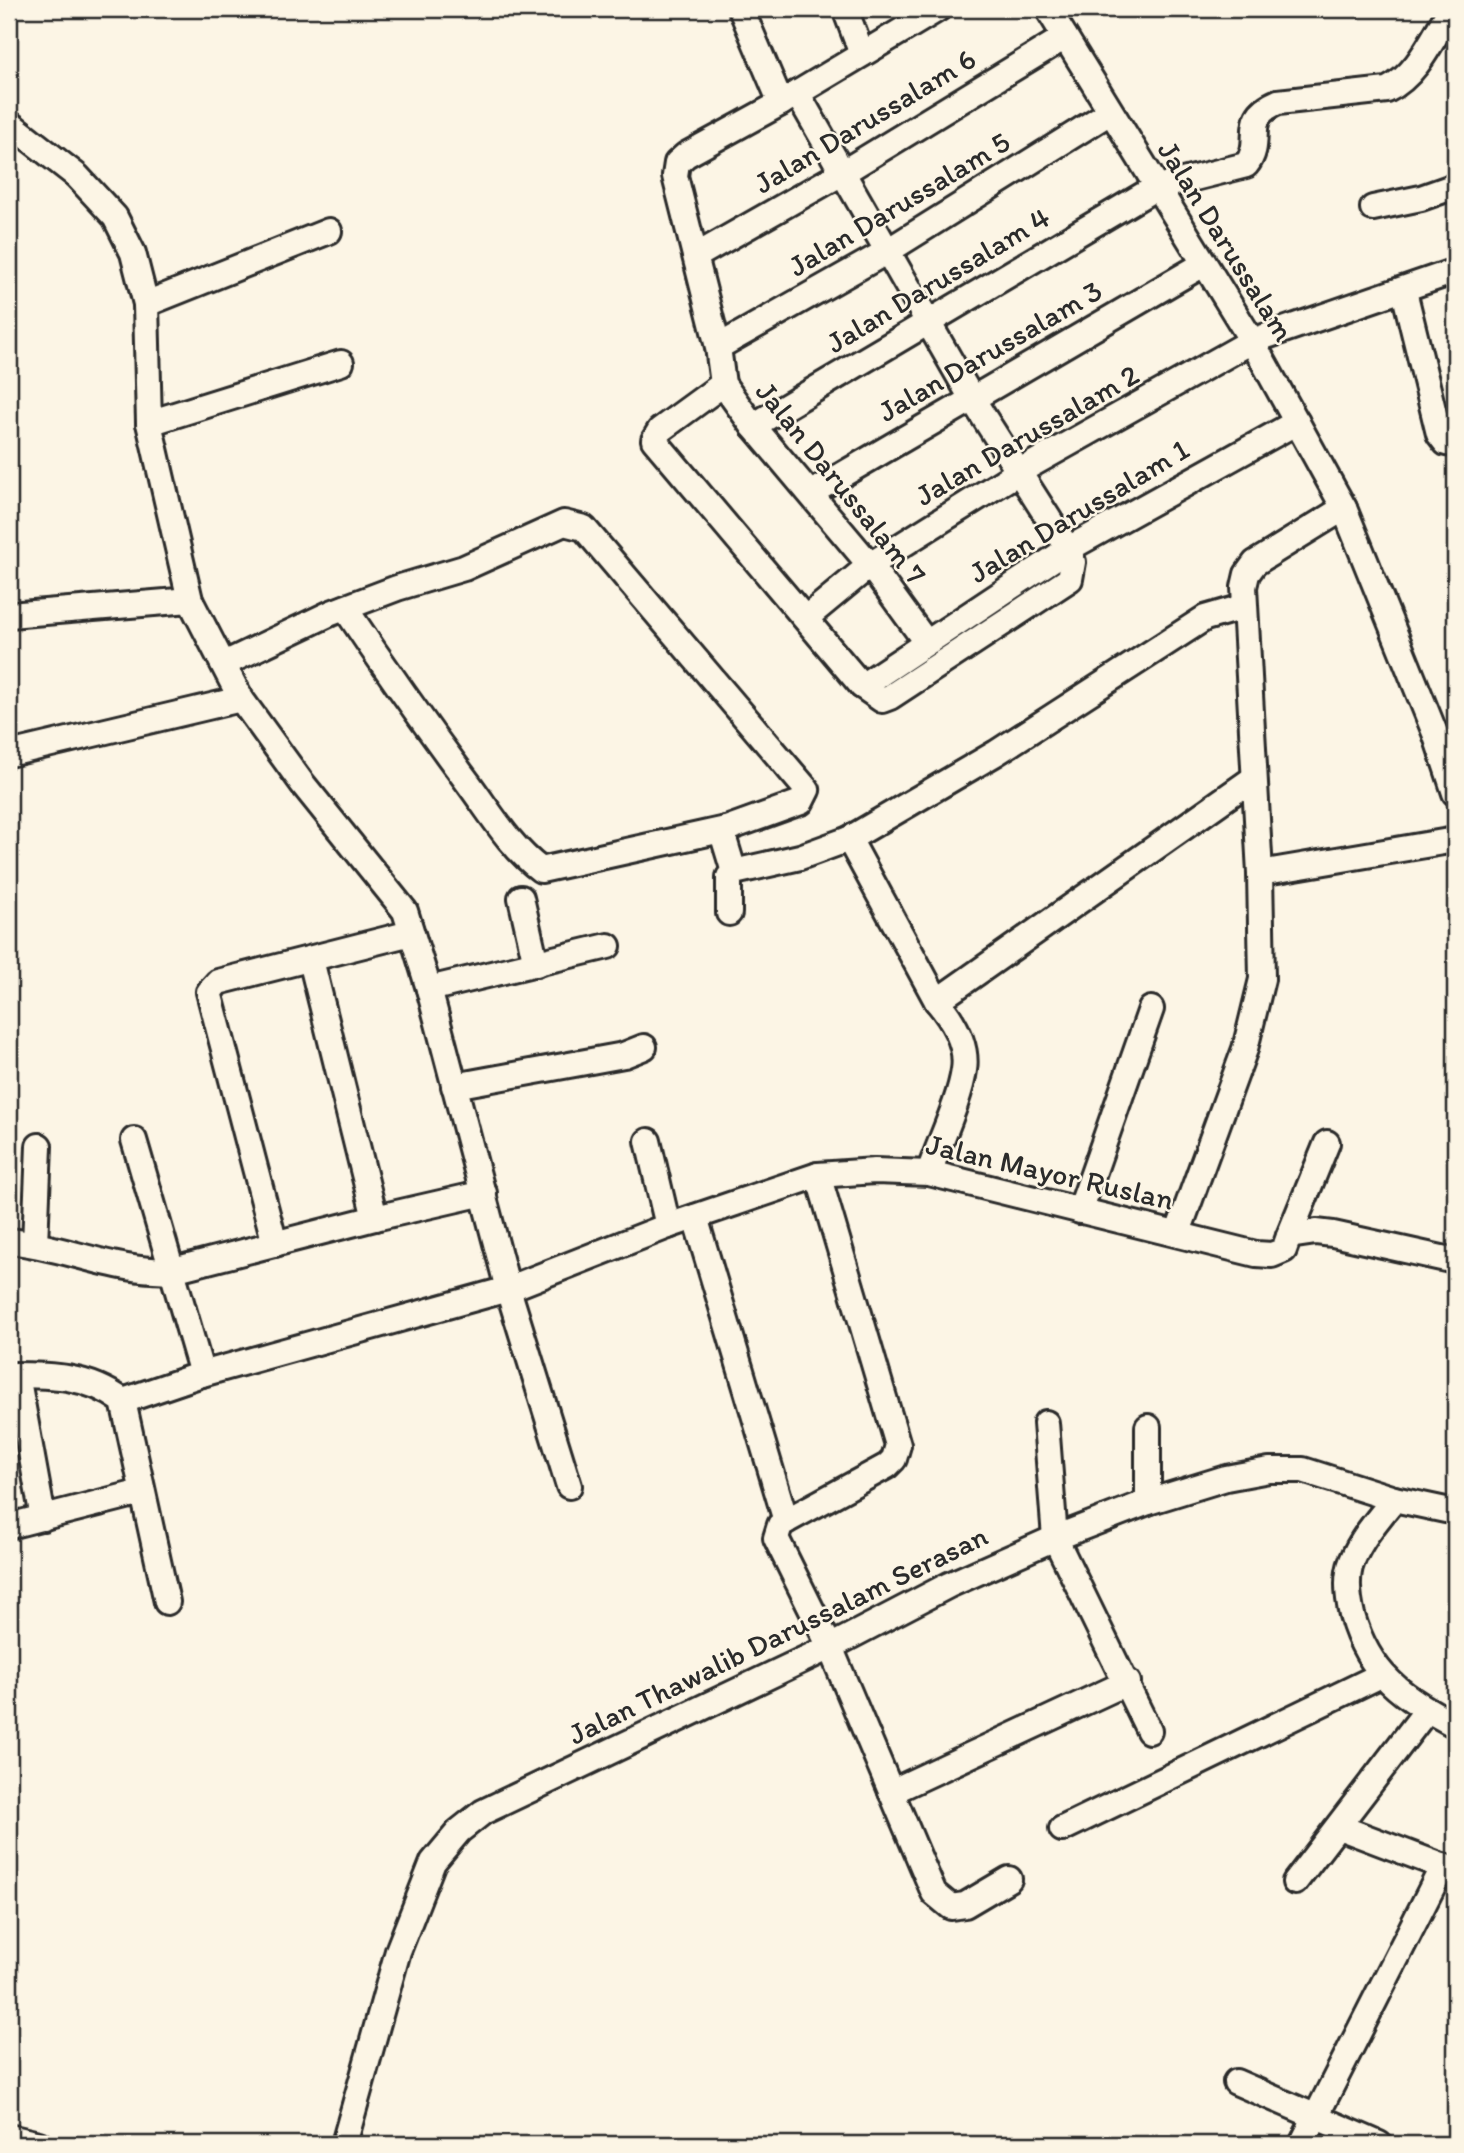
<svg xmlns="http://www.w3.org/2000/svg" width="1464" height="2153" font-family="Itim,sans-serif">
	<rect width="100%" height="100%" fill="#fcf5e5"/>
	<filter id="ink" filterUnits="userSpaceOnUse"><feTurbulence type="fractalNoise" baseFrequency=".0143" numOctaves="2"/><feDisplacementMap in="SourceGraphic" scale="14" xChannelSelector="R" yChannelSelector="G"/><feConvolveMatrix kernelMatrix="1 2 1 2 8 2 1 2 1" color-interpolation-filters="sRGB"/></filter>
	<g filter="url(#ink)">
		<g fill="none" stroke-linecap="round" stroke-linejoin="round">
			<defs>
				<g id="minor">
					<polyline points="741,9 781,103"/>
					<polyline points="845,9 862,54"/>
					<polyline points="1048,9 1252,341 1344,508 1435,733 1455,793"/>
					<polyline points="9,123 77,176 115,217 133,253 146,304 149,423 190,600 241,699 302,783 405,911 429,989 508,1289 569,1486"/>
					<polyline points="1373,208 1421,198 1455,186"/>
					<polyline points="696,256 842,173 1065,37"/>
					<polyline points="1404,291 1439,434 1446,443 1455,444"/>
					<polyline points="146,304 329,231"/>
					<polyline points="718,347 886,252 1110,112"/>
					<polyline points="723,384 660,430 654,440 862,686 882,700 890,697 1070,579 1073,562 1068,549 971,397 797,93"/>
					<polyline points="149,423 341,363"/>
					<path d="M753,426L1155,188L1246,165C1266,140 1239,118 1278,102L1387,90C1418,75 1433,37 1451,9"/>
					<polyline points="811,493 1202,265"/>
					<path d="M345,608C385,668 426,726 469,784C491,814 511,848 541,870L726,829"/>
					<polyline points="9,615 190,600"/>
					<polyline points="806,618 870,565 1020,471 1252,341 1455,271"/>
					<polyline points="926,642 870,565 753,426 723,384 718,347 675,176 677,163 686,155 781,103 938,9"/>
					<polyline points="224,664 331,613 397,588 464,568 564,523 584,528 807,790 801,802 726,829 724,839 734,872"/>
					<polyline points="862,686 1068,549 1297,422"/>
					<polyline points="9,754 241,699"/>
					<path d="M849,839L937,1001C952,1019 968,1045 964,1070C960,1100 939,1143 929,1173"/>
					<polyline points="1260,873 1455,840"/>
					<polyline points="521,898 536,964"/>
					<polyline points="729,913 729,877 734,872 800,857 849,839 996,753 1205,618 1243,607"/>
					<polyline points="311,960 375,1218"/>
					<polyline points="429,989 608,946"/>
					<polyline points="937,1001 1254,778"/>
					<polyline points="454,1086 624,1055 644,1047"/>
					<polyline points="134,1140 202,1374 508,1289 668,1226 818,1175 875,1171 929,1173 1256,1254 1272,1255 1284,1250 1289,1236 1316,1232 1333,1234 1455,1261"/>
					<polyline points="648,1141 668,1226"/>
					<polyline points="818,1175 898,1445 894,1459 887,1466 786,1521 780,1525 776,1538 830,1647 934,1893 951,1907 965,1905 1009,1879"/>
					<polyline points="1080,1211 1151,1009"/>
					<polyline points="695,1217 786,1521"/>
					<polyline points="1178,1232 1245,1049 1262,979 1260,873 1244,587 1247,574 1255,563 1344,508"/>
					<polyline points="1289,1236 1327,1143"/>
					<path d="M9,1241C64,1246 119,1274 173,1270L375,1218L484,1193"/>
					<polyline points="35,1244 39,1146"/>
					<polyline points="275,1244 209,992 218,982 411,933"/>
					<path d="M9,1375C52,1375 87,1375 123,1401L167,1602"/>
					<polyline points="17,1375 43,1518"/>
					<polyline points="123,1401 202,1374"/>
					<polyline points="1046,1423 1055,1538 1149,1731"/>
					<polyline points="1148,1427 1148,1502"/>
					<path d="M1394,1499C1378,1519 1362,1537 1352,1561C1345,1578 1348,1598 1352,1615C1369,1675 1403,1697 1455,1725"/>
					<polyline points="9,1526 142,1492"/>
					<polyline points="891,1792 1128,1682"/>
					<polyline points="1339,1827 1455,1871"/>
					<polyline points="1062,1829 1381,1675"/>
					<polyline points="1295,1882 1427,1710"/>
					<polyline points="1236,2082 1379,2144"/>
					<polyline points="9,2137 39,2144"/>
					<polyline points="344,2144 398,1951 433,1862 459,1831 483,1812 830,1647 949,1585 1055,1538 1148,1502 1226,1478 1269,1470 1303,1470 1394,1499 1455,1512"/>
					<polyline points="1302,2144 1443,1866"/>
				</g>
			</defs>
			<!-- minor casing -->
			<use href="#minor" stroke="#2b2b2b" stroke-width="30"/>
			<!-- minor -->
			<use href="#minor" stroke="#fcf5e5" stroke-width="24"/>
		</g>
	</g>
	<g text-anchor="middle" stroke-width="5" stroke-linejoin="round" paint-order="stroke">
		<!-- street labels -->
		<g font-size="30" fill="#2b2b2b" stroke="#fcf5e5">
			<text transform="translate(865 121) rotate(-31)" y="10">Jalan Darussalam 6</text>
			<text transform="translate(899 204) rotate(-31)" y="10">Jalan Darussalam 5</text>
			<text transform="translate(1226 241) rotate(58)" y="10">Jalan Darussalam</text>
			<text transform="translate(938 280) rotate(-31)" y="10">Jalan Darussalam 4</text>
			<text transform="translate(990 351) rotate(-30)" y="10">Jalan Darussalam 3</text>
			<text transform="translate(1027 435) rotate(-30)" y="10">Jalan Darussalam 2</text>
			<text transform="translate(841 483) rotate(51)" y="10">Jalan Darussalam 7</text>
			<text transform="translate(1079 511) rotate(-31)" y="10">Jalan Darussalam 1</text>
			<text transform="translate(1050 1172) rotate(13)" y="10">Jalan Mayor Ruslan</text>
			<text transform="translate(778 1635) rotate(-26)" y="10">Jalan Thawalib Darussalam Serasan</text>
		</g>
	</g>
	<!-- margin -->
	<rect width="1464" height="2153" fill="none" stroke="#fcf5e5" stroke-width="35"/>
	<rect x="18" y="18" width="1429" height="2118" fill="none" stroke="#2b2b2b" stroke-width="2.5" filter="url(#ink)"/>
</svg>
